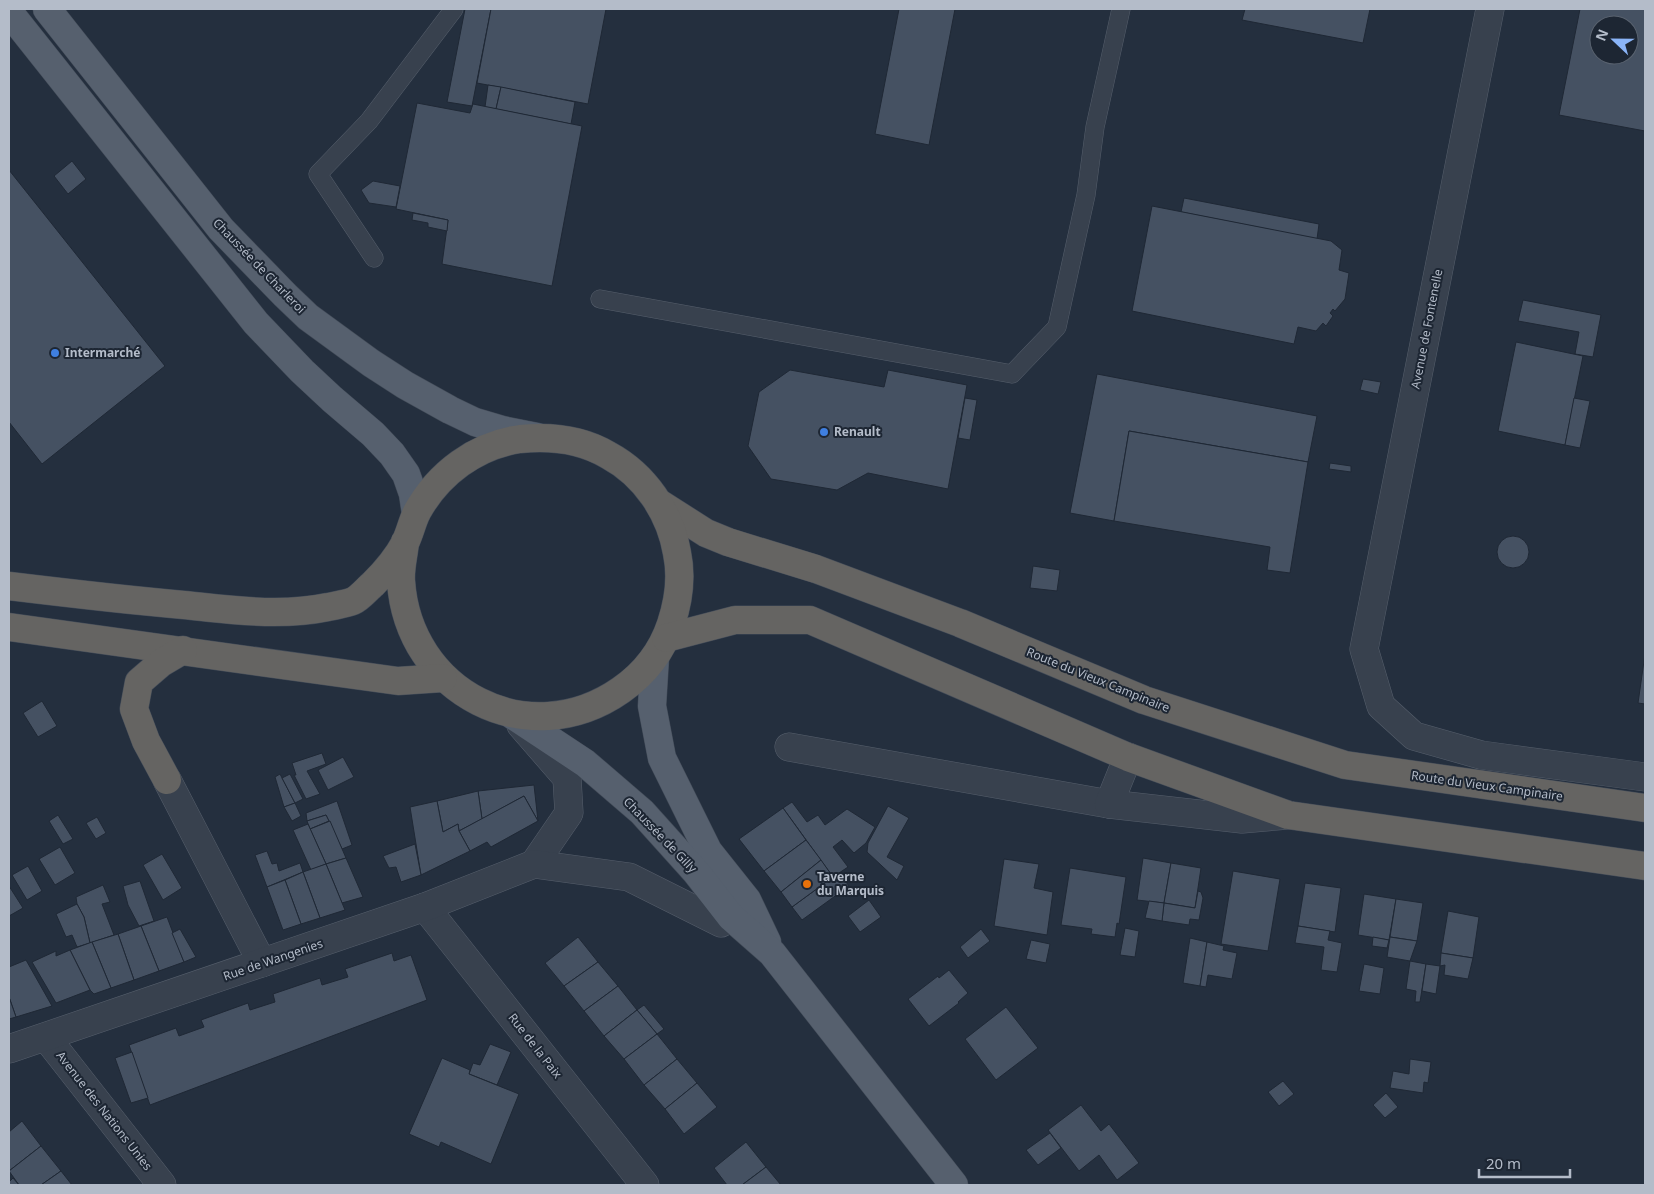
<svg xmlns="http://www.w3.org/2000/svg" width="1654" height="1194" font-family="'Noto Sans',sans-serif">
	<rect width="100%" height="100%" fill="#242f3e"/>
	<!-- building -->
	<g fill="#455162" stroke="#1f2835" fill-rule="evenodd">
		<polygon points="465,9 491,9 472,106 447,102"/>
		<polygon points="491,9 606,9 588,104 477,83"/>
		<polygon points="899,9 955,9 929,145 875,134"/>
		<polygon points="1245,9 1370,9 1363,43 1242,20"/>
		<path d="M1580,9H1645V131L1559,115ZM1599,25H1629V55H1599Z"/>
		<polygon points="488,85 501,87 496,109 485,107"/>
		<polygon points="501,87 575,102 571,124 496,109"/>
		<polygon points="417,103 470,113 473,104 582,126 552,286 442,264 448,220 396,209"/>
		<polygon points="72,161 86,179 68,194 54,176"/>
		<polygon points="9,170 165,366 42,464 9,422"/>
		<polygon points="373,181 400,186 396,207 369,203 361,190"/>
		<polygon points="1184,198 1319,224 1317,239 1181,212"/>
		<polygon points="1152,206 1331,241 1342,250 1339,270 1349,273 1345,299 1335,311 1333,309 1330,313 1333,316 1326,326 1323,323 1316,331 1298,327 1294,344 1132,311"/>
		<polygon points="413,213 448,220 447,231 428,227 428,223 412,220"/>
		<polygon points="1523,300 1601,315 1593,357 1575,354 1579,332 1518,321"/>
		<polygon points="1516,342 1583,356 1565,445 1498,431"/>
		<polygon points="790,370 884,387 888,370 967,385 948,489 868,473 837,490 771,479 748,446 759,392"/>
		<polygon points="1097,374 1317,416 1308,462 1129,431 1114,521 1070,513"/>
		<polygon points="1363,379 1381,382 1378,394 1360,390"/>
		<polygon points="965,398 977,400 970,440 958,438"/>
		<polygon points="1574,398 1590,401 1580,448 1565,445"/>
		<polygon points="1129,431 1308,462 1290,573 1267,570 1270,547 1114,521"/>
		<polygon points="1330,463 1351,466 1351,472 1329,469"/>
		<circle cx="1513" cy="552" r="16"/>
		<polygon points="1033,566 1060,570 1057,591 1030,588"/>
		<polygon points="1645,654 1645,704 1638,703"/>
		<polygon points="42,701 57,726 38,737 23,713"/>
		<polygon points="322,753 326,764 307,771 320,794 306,799 294,775 296,775 292,763"/>
		<polygon points="343,757 354,777 328,790 318,770"/>
		<polygon points="280,774 295,803 284,807 275,777"/>
		<polygon points="290,774 303,799 295,803 282,778"/>
		<polygon points="534,785 538,821 524,796 482,819 478,791"/>
		<polygon points="478,791 482,819 459,831 458,824 443,832 437,801"/>
		<polygon points="524,796 538,821 491,847 487,842 470,851 459,831"/>
		<polygon points="337,801 352,845 342,849 326,815 307,821 306,813"/>
		<polygon points="437,801 443,832 458,824 459,831 470,851 421,875 410,807"/>
		<polygon points="792,802 807,822 818,815 825,825 847,809 875,827 866,843 854,853 842,840 833,847 848,867 839,873 849,886 802,920 792,907 833,877 783,808"/>
		<polygon points="295,803 301,816 292,821 284,807"/>
		<polygon points="888,806 909,818 887,857 904,866 897,880 867,852 868,843"/>
		<polygon points="783,808 806,840 764,871 739,839"/>
		<polygon points="58,815 73,839 63,844 49,821"/>
		<polygon points="326,815 329,821 310,829 307,821"/>
		<polygon points="97,817 106,833 96,839 86,823"/>
		<polygon points="330,821 346,858 326,864 310,829"/>
		<polygon points="308,824 326,864 311,870 293,830"/>
		<polygon points="806,840 821,860 781,892 764,871"/>
		<polygon points="415,844 421,875 401,882 396,867 389,868 383,856"/>
		<polygon points="60,847 75,873 55,885 39,859"/>
		<polygon points="267,851 272,864 277,863 279,871 300,863 303,872 267,887 255,855"/>
		<polygon points="162,854 182,888 163,900 143,865"/>
		<polygon points="346,858 363,897 342,903 326,864"/>
		<polygon points="1143,858 1171,863 1164,903 1137,900"/>
		<polygon points="1004,859 1039,864 1034,888 1053,892 1047,935 994,926"/>
		<polygon points="821,860 833,877 792,907 781,892"/>
		<polygon points="1171,863 1201,868 1195,908 1164,903"/>
		<polygon points="326,864 345,910 320,918 303,872"/>
		<polygon points="28,866 42,891 27,900 12,875"/>
		<polygon points="1070,868 1126,877 1119,924 1117,923 1115,937 1091,934 1092,929 1061,925"/>
		<polygon points="1233,871 1280,879 1268,951 1221,944"/>
		<polygon points="303,872 320,918 301,924 285,880"/>
		<polygon points="285,880 301,924 283,930 267,887"/>
		<polygon points="140,881 154,921 139,926 128,905 123,886"/>
		<polygon points="1305,883 1341,888 1335,932 1298,926"/>
		<polygon points="103,885 110,902 102,904 114,935 90,943 84,917 77,904 76,897"/>
		<polygon points="9,886 23,908 9,916"/>
		<polygon points="1198,891 1201,892 1203,898 1199,920 1190,919 1189,925 1162,921 1164,903 1195,908"/>
		<polygon points="1364,894 1396,899 1389,940 1358,935"/>
		<polygon points="1396,899 1423,903 1417,941 1390,937"/>
		<polygon points="869,900 881,917 860,932 848,916"/>
		<polygon points="1149,901 1164,903 1162,921 1145,918"/>
		<polygon points="77,904 84,917 90,943 77,947 72,935 66,937 56,914"/>
		<polygon points="1448,911 1479,917 1473,958 1441,953"/>
		<polygon points="167,917 184,962 159,971 141,926"/>
		<polygon points="141,926 159,971 134,980 118,934"/>
		<polygon points="1298,926 1330,931 1328,940 1342,943 1337,972 1321,970 1324,947 1295,943"/>
		<polygon points="1125,928 1139,931 1135,957 1120,955"/>
		<polygon points="180,929 196,957 184,962 172,933"/>
		<polygon points="981,929 990,941 968,958 960,947"/>
		<polygon points="118,934 134,980 111,988 92,942"/>
		<polygon points="578,937 598,962 564,986 545,963"/>
		<polygon points="1373,937 1389,940 1387,948 1372,946"/>
		<polygon points="1390,937 1417,941 1410,961 1387,957"/>
		<polygon points="1190,938 1207,942 1200,986 1183,983"/>
		<polygon points="1031,940 1050,944 1046,963 1026,959"/>
		<polygon points="92,942 111,988 94,994 90,990 70,950"/>
		<polygon points="1207,942 1224,946 1223,950 1237,953 1232,979 1208,975 1206,987 1200,986"/>
		<polygon points="70,950 90,990 56,1003 32,962 56,951 56,956"/>
		<polygon points="392,953 394,961 411,955 427,1000 150,1105 129,1045 176,1028 179,1036 204,1027 201,1020 248,1003 250,1010 275,1002 273,994 320,978 322,985 348,977 345,969"/>
		<polygon points="1441,953 1473,958 1468,979 1444,975 1445,965 1440,966"/>
		<polygon points="26,960 52,1006 16,1017 9,997 9,967"/>
		<polygon points="1410,961 1426,964 1420,1002 1415,1002 1416,991 1406,989"/>
		<polygon points="598,962 618,986 584,1011 564,986"/>
		<polygon points="1364,964 1384,968 1380,994 1359,991"/>
		<polygon points="1426,964 1440,966 1436,994 1422,991"/>
		<polygon points="949,970 968,993 958,1002 959,1003 929,1026 908,999 938,976 939,978"/>
		<polygon points="618,986 637,1010 604,1036 584,1011"/>
		<polygon points="9,997 16,1017 9,1019"/>
		<polygon points="644,1005 664,1029 657,1034 637,1010"/>
		<polygon points="1006,1007 1038,1048 996,1080 965,1039"/>
		<polygon points="637,1010 657,1034 624,1059 604,1036"/>
		<polygon points="657,1034 677,1059 644,1085 624,1059"/>
		<polygon points="490,1044 511,1052 497,1085 469,1074 473,1063 480,1065"/>
		<polygon points="132,1052 148,1098 131,1103 115,1058"/>
		<polygon points="442,1058 470,1070 469,1074 519,1094 491,1164 441,1142 439,1147 409,1134"/>
		<polygon points="677,1059 697,1083 665,1109 644,1085"/>
		<polygon points="1410,1059 1431,1062 1428,1083 1424,1082 1423,1093 1390,1088 1393,1071 1409,1074"/>
		<polygon points="1283,1081 1294,1094 1279,1106 1268,1092"/>
		<polygon points="697,1083 717,1107 684,1134 665,1109"/>
		<polygon points="1386,1093 1398,1107 1385,1118 1373,1105"/>
		<polygon points="1081,1105 1101,1131 1109,1124 1139,1163 1117,1180 1099,1155 1079,1171 1048,1130"/>
		<polygon points="22,1121 41,1146 9,1171 9,1132"/>
		<polygon points="1050,1133 1061,1148 1038,1165 1026,1150"/>
		<polygon points="746,1142 766,1167 742,1185 727,1185 714,1168"/>
		<polygon points="41,1146 61,1171 41,1185 19,1185 9,1171"/>
		<polygon points="766,1167 781,1185 742,1185"/>
		<polygon points="61,1171 72,1185 41,1185"/>
		<polygon points="13,1178 19,1185 9,1185 9,1182"/>
	</g>
	<g fill="none" stroke-linecap="round" stroke-linejoin="round">
		<defs>
			<g id="service">
				<polyline points="374,258 318,174 369,121 454,9"/>
				<polyline points="600,299 1012,374 1057,327 1086,195 1095,127 1121,9"/>
			</g>
			<g id="minor">
				<polyline points="1490,9 1364,649 1381,706 1414,736 1481,755 1645,777"/>
				<polyline points="521,725 567,778 569,813 534,864"/>
				<polyline points="789,747 1109,804"/>
				<polyline points="1128,757 1109,804 1242,819 1288,815"/>
				<polyline points="167,780 262,963"/>
				<polyline points="425,907 645,1185"/>
				<polyline points="46,1037 162,1185"/>
				<polyline points="9,1049 425,907 534,864 629,877 721,923 731,917"/>
			</g>
			<g id="primary">
				<polyline points="47,9 221,229 285,295 308,317 371,363 405,385 450,410 475,422 502,430 537,437"/>
				<polyline points="9,12 256,323 302,371 332,399 373,434 392,454 406,474 413,494 416,514"/>
				<polyline points="655,657 652,706 662,758 708,851 747,900 767,942"/>
				<polyline points="511,714 585,763 642,812 696,872 731,917 772,953 954,1185"/>
			</g>
			<g id="trunk">
				<polyline points="659,503 706,533 728,542 816,569 960,623 1144,700 1345,765 1645,808"/>
				<path d="M9,586C67,593 126,600 184,605C233,610 280,617 328,607C336,605 346,604 353,601C360,598 367,589 373,584C385,572 397,558 405,543C410,533 412,522 417,512C438,474 476,445 520,439C550,436 581,439 608,455C645,475 670,512 677,553C682,577 679,600 671,624C662,651 644,674 621,690C528,755 408,692 401,581C400,568 404,554 405,542"/>
				<polyline points="9,627 398,681 443,678"/>
				<polyline points="666,638 735,620 810,620 1128,757 1288,815 1645,866"/>
				<polyline points="167,780 146,741 134,709 139,682 161,663 183,650"/>
			</g>
		</defs>
		<!-- service casing -->
		<use href="#service" stroke="#565f6c" stroke-width="19"/>
		<!-- minor casing -->
		<use href="#minor" stroke="#565f6c" stroke-width="29"/>
		<!-- primary casing -->
		<use href="#primary" stroke="#414a57" stroke-width="29"/>
		<!-- trunk casing -->
		<use href="#trunk" stroke="#434c59" stroke-width="29"/>
		<!-- service -->
		<use href="#service" stroke="#38414e" stroke-width="18"/>
		<!-- minor -->
		<use href="#minor" stroke="#38414e" stroke-width="28"/>
		<!-- primary -->
		<use href="#primary" stroke="#56606e" stroke-width="28"/>
		<!-- trunk -->
		<use href="#trunk" stroke="#656462" stroke-width="28"/>
	</g>
	<!-- markers -->
	<g fill="#3f7fe0" stroke="#1d2633" stroke-width="2">
		<circle cx="55" cy="353" r="5"/>
		<circle cx="824" cy="432" r="5"/>
	</g>
	<circle fill="#e8710a" stroke="#1d2633" stroke-width="2" cx="807" cy="884" r="5"/>
	<g text-anchor="middle" stroke-width="4" stroke-linejoin="round" paint-order="stroke">
		<!-- street labels -->
		<g font-size="12" fill="#b4bcc9" stroke="#1d2633">
			<text transform="translate(259 266) rotate(46)" y="4">Chaussée de Charleroi</text>
			<text transform="translate(1427 329) rotate(-79)" y="4">Avenue de Fontenelle</text>
			<text transform="translate(1098 680) rotate(22)" y="4">Route du Vieux Campinaire</text>
			<text transform="translate(1487 786) rotate(8)" y="4">Route du Vieux Campinaire</text>
			<text transform="translate(660 835) rotate(46)" y="4">Chaussée de Gilly</text>
			<text transform="translate(273 960) rotate(-19)" y="4">Rue de Wangenies</text>
			<text transform="translate(535 1046) rotate(52)" y="4">Rue de la Paix</text>
			<text transform="translate(104 1111) rotate(52)" y="4">Avenue des Nations Unies</text>
		</g>
		<!-- poi labels -->
		<g font-size="12" font-weight="bold" fill="#b4bcc9" stroke="#1d2633" text-anchor="start">
			<text x="65" y="357">Intermarché</text>
			<text x="834" y="436">Renault</text>
			<text x="817" y="881">Taverne<tspan x="817" dy="14">du Marquis</tspan></text>
		</g>
	</g>
	<!-- border -->
	<rect width="1654" height="1194" fill="none" stroke="#b4bcc9" stroke-width="20"/>
	<!-- north arrow -->
	<g transform="translate(1614 40) rotate(292)"><circle r="24" fill="#1d2633" stroke="#59626f"/>
	<path d="M0-4L9 19L0 12L-9 19Z" fill="#8ab4f8"/>
	<text y="-8" font-size="14" font-weight="bold" text-anchor="middle" fill="#b4bcc9">N</text>
	</g>
	<!-- scale -->
	<path d="M1479 1169v8h91v-8" fill="none" stroke="#b4bcc9" stroke-width="2.5"/>
	<text x="1486" y="1169" font-size="15" fill="#b4bcc9" stroke="#1d2633" stroke-width="4" paint-order="stroke">20 m</text>
</svg>
